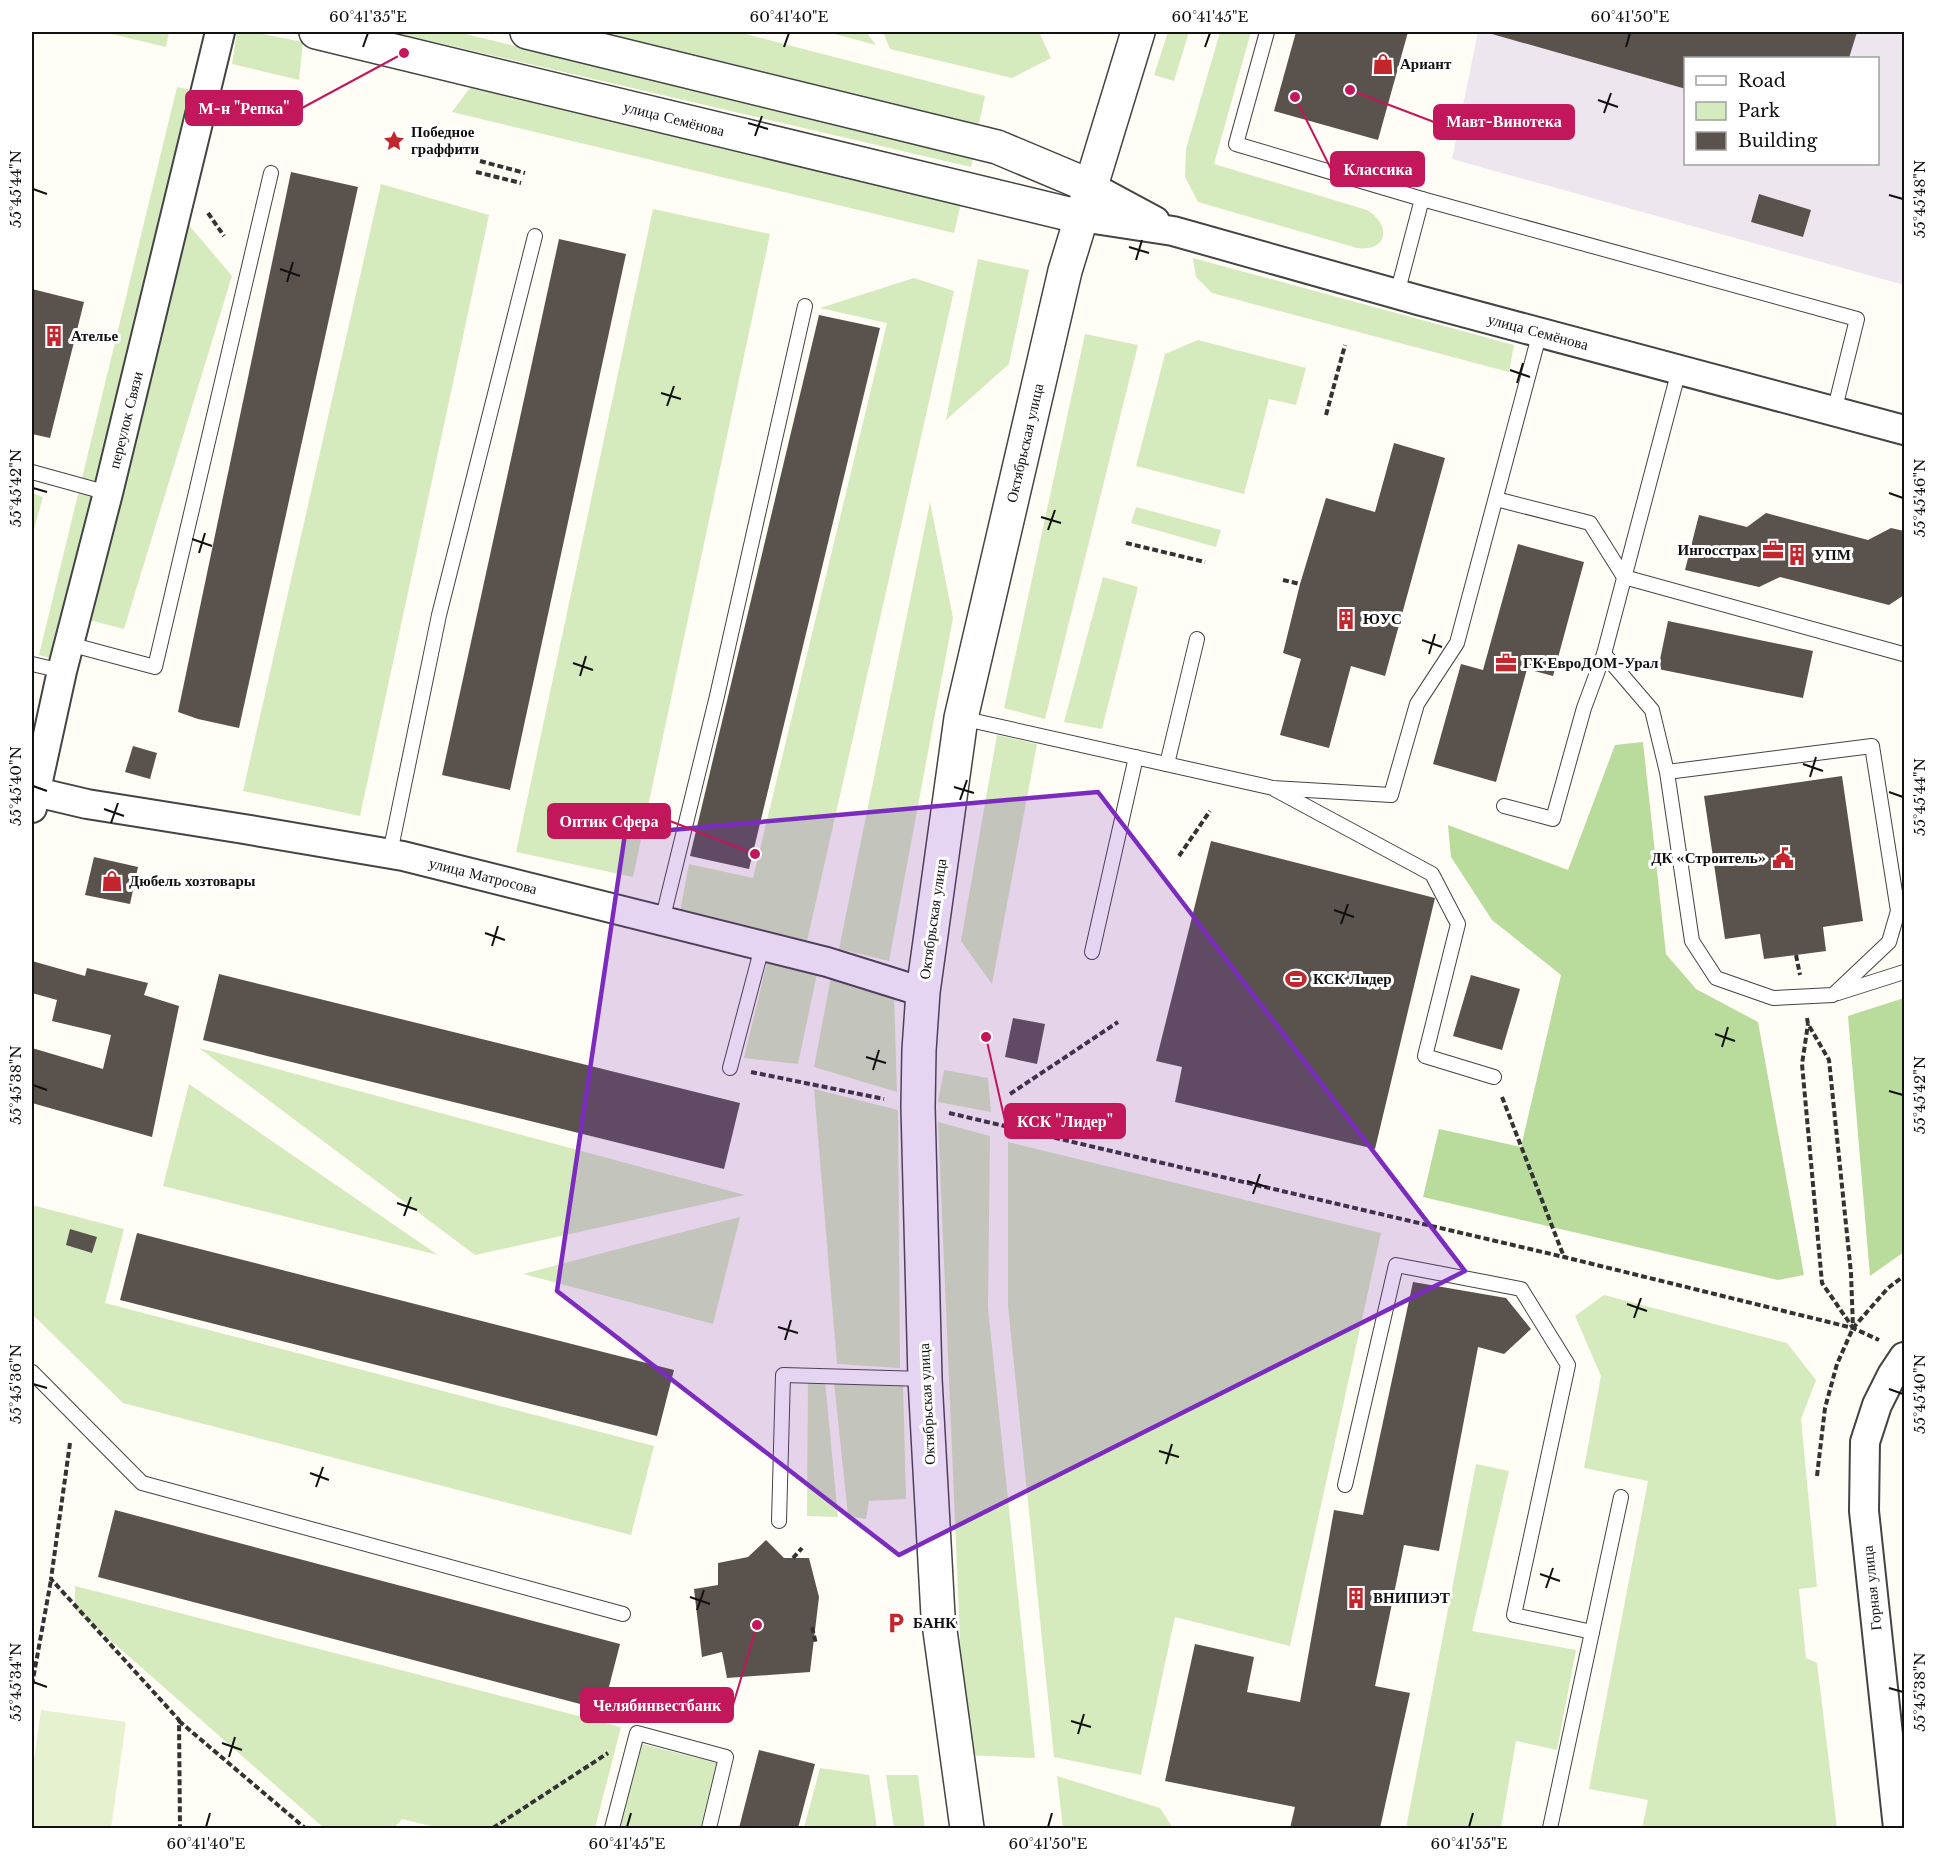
<svg xmlns="http://www.w3.org/2000/svg" width="1936" height="1860" font-family="'Libre Baskerville',serif">
	<rect width="100%" height="100%" fill="#fffdf5"/>
	<!-- industrial -->
	<path fill="#eee6ef" fill-rule="evenodd" d="M1478,32H1904V285L1452,159ZM1686,58H1878V164H1686Z"/>
	<!-- green -->
	<g fill="#d5ebbd">
		<polygon points="103,32 169,32 166,47"/>
		<polygon points="237,32 253,32 303,42 299,80 232,64"/>
		<polygon points="392,32 457,32 973,157 971,167"/>
		<polygon points="594,32 738,32 985,96 977,133"/>
		<polygon points="827,32 866,32 876,45"/>
		<polygon points="883,32 1039,32 1051,58 1012,78 890,49"/>
		<polygon points="1168,32 1189,32 1174,81 1154,75"/>
		<path d="M1220,32H1251L1214,164L1367,210C1392,225 1388,252 1357,248L1198,202L1185,177L1186,149Z"/>
		<polygon points="480,74 961,203 954,233 452,112"/>
		<polygon points="177,87 191,90 53,659 39,655"/>
		<polygon points="381,184 489,215 360,816 243,791"/>
		<polygon points="653,209 770,234 633,877 516,852"/>
		<polygon points="188,224 232,276 124,629 89,620"/>
		<polygon points="1193,258 1514,345 1509,372 1212,293 1196,277"/>
		<polygon points="978,259 1029,270 1009,364 946,420"/>
		<polygon points="914,278 954,291 805,950 679,917 689,864 753,878 887,323 820,308"/>
		<polygon points="1085,334 1138,345 1045,719 1004,708"/>
		<polygon points="1198,340 1306,368 1296,405 1269,399 1244,494 1136,466 1165,354"/>
		<polygon points="32,493 43,497 34,529 32,529"/>
		<polygon points="930,502 953,618 889,961 839,949"/>
		<polygon points="1136,507 1221,530 1216,547 1131,523"/>
		<polygon points="1103,577 1138,587 1102,729 1064,722"/>
		<polygon points="997,735 1037,744 992,984 961,941"/>
		<polygon points="767,962 817,974 798,1064 744,1058"/>
		<polygon points="831,977 894,995 897,1092 814,1067"/>
		<polygon points="199,1048 745,1195 475,1255"/>
		<polygon points="944,1070 988,1078 991,1112 938,1102"/>
		<polygon points="189,1084 438,1255 163,1186"/>
		<polygon points="814,1089 898,1110 900,1368 837,1364"/>
		<polygon points="938,1122 990,1136 988,1308 1035,1758 965,1755"/>
		<polygon points="1008,1142 1381,1233 1290,1646 1175,1617 1141,1775 1054,1757 1008,1306"/>
		<polygon points="32,1205 124,1229 105,1303 654,1446 631,1535 123,1403 32,1314"/>
		<polygon points="740,1217 713,1324 523,1274"/>
		<polygon points="1604,1295 1787,1343 1816,1380 1801,1419 1817,1587 1799,1589 1806,1658 1817,1663 1837,1828 1642,1828 1648,1800 1589,1789 1648,1481 1584,1468 1601,1376 1575,1316"/>
		<polygon points="808,1381 825,1381 838,1517 807,1516"/>
		<polygon points="834,1382 903,1382 906,1499 869,1501 866,1519 848,1516"/>
		<polygon points="1476,1464 1509,1471 1472,1631 1576,1650 1557,1750 1516,1741 1501,1828 1406,1828"/>
		<polygon points="75,1586 621,1727 595,1828 439,1828 402,1819 394,1828 324,1828 75,1609"/>
		<polygon points="642,1744 717,1763 701,1828 620,1828"/>
		<polygon points="820,1768 869,1775 877,1828 804,1828"/>
		<polygon points="886,1775 918,1775 925,1828 894,1828"/>
		<polygon points="1057,1776 1160,1808 1173,1828 1063,1828"/>
	</g>
	<!-- forest -->
	<g fill="#b9dc9c">
		<polygon points="1643,742 1666,954 1696,989 1758,1022 1804,1275 1778,1280 1423,1197 1439,1129 1521,1147 1561,975 1492,920 1451,857 1448,825 1568,870 1615,745"/>
		<polygon points="1904,998 1904,1252 1870,1276 1848,1016"/>
	</g>
	<!-- pitch -->
	<polygon fill="#e6f2cf" points="41,1710 126,1722 111,1828 32,1828 32,1775"/>
	<!-- building -->
	<g fill="#5a524d">
		<polygon points="1296,32 1408,32 1378,140 1274,111"/>
		<polygon points="1485,32 1857,32 1849,58 1686,58 1686,89"/>
		<polygon points="291,172 358,187 239,728 198,719 178,712"/>
		<polygon points="1759,194 1811,210 1803,237 1751,222"/>
		<polygon points="559,239 626,254 510,790 442,775"/>
		<polygon points="32,289 84,302 50,438 32,434"/>
		<polygon points="819,315 880,328 749,869 690,856"/>
		<polygon points="1394,443 1445,458 1385,676 1351,666 1329,748 1280,735 1301,659 1283,653 1300,584 1326,498 1375,512"/>
		<polygon points="1766,513 1868,540 1891,528 1904,531 1904,595 1889,605 1780,577 1759,587 1685,570 1699,515 1747,527"/>
		<polygon points="1518,544 1584,562 1553,676 1527,669 1496,782 1433,764 1461,664 1483,670"/>
		<polygon points="1668,621 1813,651 1803,698 1658,669"/>
		<polygon points="133,746 157,753 150,779 125,772"/>
		<polygon points="1842,776 1863,921 1823,927 1826,951 1796,955 1764,959 1760,934 1725,939 1704,796"/>
		<polygon points="1211,841 1435,898 1375,1149 1175,1102 1182,1067 1156,1061"/>
		<polygon points="94,857 138,867 130,904 85,895"/>
		<polygon points="32,961 85,976 87,968 148,983 144,995 179,1006 152,1137 32,1103 32,1048 103,1069 111,1035 52,1021 57,1000 32,993"/>
		<polygon points="219,974 740,1103 724,1169 203,1040"/>
		<polygon points="1471,975 1520,989 1502,1050 1453,1036"/>
		<polygon points="1013,1018 1045,1024 1037,1064 1005,1057"/>
		<polygon points="70,1229 97,1237 92,1253 66,1245"/>
		<polygon points="137,1233 674,1370 657,1436 120,1300"/>
		<polygon points="1413,1282 1506,1298 1531,1329 1504,1354 1478,1347 1439,1551 1404,1545 1375,1686 1410,1693 1380,1828 1290,1828 1295,1807 1165,1781 1195,1644 1254,1657 1247,1692 1300,1702 1334,1510 1363,1515"/>
		<polygon points="115,1510 620,1644 603,1710 98,1577"/>
		<polygon points="766,1540 784,1558 809,1558 819,1597 810,1672 727,1678 722,1652 702,1657 694,1589 718,1585 718,1563 748,1557"/>
		<polygon points="759,1750 815,1764 798,1828 739,1828"/>
	</g>
	<g fill="none" stroke-linecap="round" stroke-linejoin="round">
		<defs>
			<g id="service">
				<polyline points="1267,32 1236,144 1422,199 1397,294"/>
				<polyline points="1422,199 1857,319 1834,412"/>
				<polyline points="32,472 108,493"/>
				<polyline points="1496,499 1590,523 1624,577 1903,654"/>
				<polyline points="69,644 155,667 271,173"/>
				<polyline points="1604,654 1652,710 1667,772 1692,941 1716,978 1773,998 1833,995 1889,942 1898,911 1872,746 1667,772"/>
				<polyline points="32,664 62,671"/>
				<polyline points="961,718 1273,788 1391,795 1417,704 1457,643 1540,332"/>
				<polyline points="1167,764 1197,639"/>
				<polyline points="1276,790 1432,874 1458,924 1425,1056 1494,1077"/>
				<polyline points="1504,806 1553,819 1584,708 1604,654 1679,370"/>
				<polyline points="390,853 439,615 535,236"/>
				<polyline points="662,921 717,696 805,306"/>
				<polyline points="1092,952 1136,757"/>
				<polyline points="1838,993 1904,972"/>
				<polyline points="730,1068 762,947"/>
				<polyline points="32,1372 142,1483 623,1614"/>
				<polyline points="1345,1485 1396,1265 1521,1289 1568,1365 1514,1615 1592,1632"/>
				<polyline points="779,1521 783,1375 925,1379"/>
				<polyline points="612,1828 637,1733 726,1757 709,1828"/>
				<polyline points="1550,1828 1621,1497"/>
			</g>
			<g id="minor">
				<polyline points="1090,186 1155,221"/>
				<polyline points="1081,217 1173,231 1418,300 1904,430"/>
				<polyline points="36,792 87,804 244,829 403,856 827,962 923,992"/>
				<polyline points="32,808 62,671 108,493 220,32"/>
				<polyline points="1898,1828 1864,1511 1865,1442 1877,1405 1892,1375 1904,1357"/>
			</g>
			<g id="tertiary">
				<polyline points="316,32 1081,217"/>
				<polyline points="527,32 997,147 1090,186"/>
				<polyline points="967,1828 938,1616 925,1379 918,1107 919,1050 923,992 961,718 1065,271 1138,32"/>
			</g>
		</defs>
		<!-- service casing -->
		<use href="#service" stroke="#444" stroke-width="16"/>
		<!-- minor casing -->
		<use href="#minor" stroke="#444" stroke-width="32"/>
		<!-- tertiary casing -->
		<use href="#tertiary" stroke="#444" stroke-width="36"/>
		<!-- path -->
		<g stroke="#333" stroke-width="4" stroke-dasharray="6 3" stroke-linecap="butt">
			<polyline points="480,161 525,173"/>
			<polyline points="476,172 521,183"/>
			<polyline points="208,213 224,236"/>
			<polyline points="1326,415 1345,345"/>
			<polyline points="1126,543 1205,562"/>
			<polyline points="1283,580 1300,584"/>
			<polyline points="1179,856 1210,811"/>
			<polyline points="1796,955 1800,975"/>
			<polyline points="1807,1018 1808,1024 1829,1060 1851,1273 1853,1328 1822,1283 1802,1064 1808,1024"/>
			<polyline points="751,1072 884,1099"/>
			<polyline points="1010,1094 1118,1022"/>
			<polyline points="1502,1097 1564,1257"/>
			<polyline points="949,1113 1564,1257 1853,1328 1879,1340"/>
			<polyline points="70,1443 51,1579 179,1720 180,1828"/>
			<polyline points="1817,1476 1825,1408 1837,1364 1853,1328 1888,1288 1904,1276"/>
			<polyline points="793,1558 802,1548"/>
			<polyline points="812,1627 816,1644"/>
			<polyline points="32,1685 51,1580"/>
			<polyline points="179,1721 305,1828"/>
			<polyline points="493,1828 608,1753"/>
		</g>
		<!-- service -->
		<use href="#service" stroke="#fff" stroke-width="14"/>
		<!-- minor -->
		<use href="#minor" stroke="#fff" stroke-width="28"/>
		<!-- tertiary -->
		<use href="#tertiary" stroke="#fff" stroke-width="33"/>
	</g>
	<!-- marked area -->
	<path fill="#7b2cbf" fill-opacity="0.2" stroke="#7b2cbf" stroke-width="4.5" stroke-linejoin="round" d="M1098,792L1465,1271L899,1555L557,1291L625,834Z"/>
	<!-- ticks -->
	<path fill="none" stroke="#111" stroke-width="2" d="M363,47L368,33M784,47L789,33M1205,47L1210,33M1626,47L1630,33M1598,100L1618,107M1604,113L1611,93M748,123L768,129M755,136L762,116M33,189L47,194M1889,195L1903,199M1129,247L1149,253M1136,260L1142,240M280,269L300,276M287,282L293,262M1510,370L1530,377M1517,383L1523,363M661,393L681,399M667,406L674,386M33,488L47,492M1889,493L1903,498M1041,517L1061,523M1048,530L1055,510M192,539L212,546M199,553L205,533M1422,640L1442,647M1429,654L1435,634M573,663L593,670M580,676L586,656M1803,764L1823,771M1810,777L1816,757M33,786L47,791M954,787L974,793M1889,792L1903,797M960,800L967,780M104,809L124,816M111,823L118,803M1334,910L1354,917M1341,924L1348,904M485,933L505,940M492,946L498,926M1715,1034L1735,1041M1722,1047L1728,1027M866,1057L886,1063M873,1070L879,1050M33,1085L47,1090M1889,1091L1903,1095M1247,1181L1267,1187M1253,1194L1260,1174M397,1203L417,1210M404,1216L411,1197M1627,1304L1647,1311M1634,1318L1641,1298M778,1327L798,1333M785,1340L791,1320M33,1384L47,1388M1889,1389L1903,1394M1159,1451L1179,1457M1166,1464L1172,1444M310,1473L329,1480M316,1487L323,1467M1540,1574L1560,1581M1546,1588L1553,1568M690,1597L710,1604M697,1610L704,1590M33,1682L47,1687M1889,1688L1903,1692M1071,1721L1091,1727M1078,1734L1084,1714M222,1743L242,1750M229,1757L235,1737M206,1827L210,1813M627,1827L631,1813M1048,1827L1052,1813M1469,1827L1473,1813"/>
	<!-- icons -->
	<defs>
		<symbol id="shop-bare" viewBox="-9 -9 18 18"><path d="M-5-2.5h2.3a2.7 3.5 0 0 1 5.4 0H5L5.5 6h-11ZM-1.5-2.5h3a1.5 2.3 0 0 0-3 0Z" fill="#c4262e" stroke="#fff" stroke-width="2.5" paint-order="stroke"/></symbol>
		<symbol id="sight-bare" viewBox="-9 -9 18 18"><path d="M0-6L1.8-2.2L6-1.7L2.9 1.2L3.7 5.4L0 3.3L-3.7 5.4L-2.9 1.2L-6-1.7L-1.8-2.2Z" fill="#c4262e" stroke="#fff" stroke-width="2.5" paint-order="stroke"/></symbol>
		<symbol id="building-bare" viewBox="-9 -9 18 18"><path d="M-4-6H4V6H1V3H-1V6H-4ZM-2.5-4.3h1.7v1.8h-1.7ZM.8-4.3h1.7v1.8H.8ZM-2.5-1h1.7V.8h-1.7ZM.8-1h1.7V.8H.8Z" fill="#c4262e" stroke="#fff" stroke-width="2.5" paint-order="stroke"/></symbol>
		<symbol id="office-bare" viewBox="-9 -9 18 18"><path d="M-6-3h4V-5.5h4V-3h4V5H-6ZM-1-4.5V-3h2v-1.5ZM-6 0V1H6V0Z" fill="#c4262e" stroke="#fff" stroke-width="2.5" paint-order="stroke"/></symbol>
		<symbol id="civic-bare" viewBox="-9 -9 18 18"><path d="M-.6-6.5H3V-4.5H.6V-3L4-1V1h2V6H-6V1h2V-1L-.6-3ZM-1.2 2.5V6h2.4V2.5Z" fill="#c4262e" stroke="#fff" stroke-width="2.5" paint-order="stroke"/></symbol>
		<symbol id="stadium-bare" viewBox="-9 -9 18 18"><path d="M0-5a6.5 5 0 1 0 0 10a6.5 5 0 1 0 0-10ZM-3.5-1.8h7v3.6h-7Z" fill="#c4262e" stroke="#fff" stroke-width="2.5" paint-order="stroke"/></symbol>
		<symbol id="parking-bare" viewBox="-9 -9 18 18"><path d="M-3.5-5.5H1a3.5 3.5 0 0 1 0 7H-1V5.5H-3.5ZM-1-3.4V-.6H.8a1.4 1.4 0 0 0 0-2.8Z" fill="#c4262e" stroke="#fff" stroke-width="2.5" paint-order="stroke"/></symbol>
	</defs>
	<g fill-rule="evenodd">
		<use href="#shop-bare" x="1368" y="49" width="30" height="30"/>
		<use href="#sight-bare" x="379" y="126" width="30" height="30"/>
		<use href="#building-bare" x="39" y="321" width="30" height="30"/>
		<use href="#office-bare" x="1758" y="535" width="30" height="30"/>
		<use href="#building-bare" x="1782" y="540" width="30" height="30"/>
		<use href="#building-bare" x="1331" y="604" width="30" height="30"/>
		<use href="#office-bare" x="1491" y="648" width="30" height="30"/>
		<use href="#civic-bare" x="1768" y="843" width="30" height="30"/>
		<use href="#shop-bare" x="97" y="866" width="30" height="30"/>
		<use href="#stadium-bare" x="1281" y="964" width="30" height="30"/>
		<use href="#building-bare" x="1341" y="1583" width="30" height="30"/>
		<use href="#parking-bare" x="881" y="1608" width="30" height="30"/>
	</g>
	<g text-anchor="middle" stroke-width="6" stroke-linejoin="round" paint-order="stroke">
		<!-- poi labels -->
		<g font-size="15" font-weight="bold" fill="#111" stroke="#fff" text-anchor="start">
			<text x="1400" y="69">Ариант</text>
			<text x="411" y="137">Победное<tspan x="411" dy="17">граффити</tspan></text>
			<text x="71" y="341">Ателье</text>
			<text x="1756" y="555" text-anchor="end">Ингосстрах</text>
			<text x="1814" y="560">УПМ</text>
			<text x="1363" y="624">ЮУС</text>
			<text x="1523" y="668">ГК ЕвроДОМ-Урал</text>
			<text x="1766" y="863" text-anchor="end">ДК «Строитель»</text>
			<text x="129" y="886">Дюбель хозтовары</text>
			<text x="1313" y="984">КСК Лидер</text>
			<text x="1373" y="1603">ВНИПИЭТ</text>
			<text x="913" y="1628">БАНК</text>
		</g>
		<!-- street labels -->
		<g font-size="15" fill="#111" stroke="#fff">
			<text transform="translate(674 119) rotate(14)" y="5">улица Семёнова</text>
			<text transform="translate(1538 332) rotate(15)" y="5">улица Семёнова</text>
			<text transform="translate(126 420) rotate(-76)" y="5">переулок Связи</text>
			<text transform="translate(1025 443) rotate(-77)" y="5">Октябрьская улица</text>
			<text transform="translate(483 876) rotate(14)" y="5">улица Матросова</text>
			<text transform="translate(933 919) rotate(-82)" y="5">Октябрьская улица</text>
			<text transform="translate(927 1404) rotate(-93)" y="5">Октябрьская улица</text>
			<text transform="translate(1872 1588) rotate(-96)" y="5">Горная улица</text>
		</g>
	</g>
	<!-- callouts -->
	<path fill="none" stroke="#c2185b" stroke-width="2" d="M404 53L302 108M1350 90L1434 122M1295 97L1331 169M755 854L670 821M986 1037L1005 1121M757 1625L733 1705"/>
	<g fill="#c2185b" stroke="#fff" stroke-width="2">
		<circle cx="404" cy="53" r="6"/>
		<circle cx="1350" cy="90" r="6"/>
		<circle cx="1295" cy="97" r="6"/>
		<circle cx="755" cy="854" r="6"/>
		<circle cx="986" cy="1037" r="6"/>
		<circle cx="757" cy="1625" r="6"/>
	</g>
	<g fill="#c2185b" stroke="#c2185b" stroke-width="2">
		<rect x="186" y="91" width="116" height="34" rx="6"/>
		<rect x="1434" y="105" width="140" height="34" rx="6"/>
		<rect x="1331" y="152" width="93" height="34" rx="6"/>
		<rect x="548" y="804" width="122" height="34" rx="6"/>
		<rect x="1005" y="1104" width="120" height="34" rx="6"/>
		<rect x="581" y="1688" width="152" height="34" rx="6"/>
	</g>
	<g font-size="16" text-anchor="middle" font-weight="bold" fill="#fff">
		<text x="244" y="114">М-н "Репка"</text>
		<text x="1504" y="127">Мавт-Винотека</text>
		<text x="1378" y="175">Классика</text>
		<text x="609" y="827">Оптик Сфера</text>
		<text x="1065" y="1127">КСК "Лидер"</text>
		<text x="657" y="1711">Челябинвестбанк</text>
	</g>
	<!-- border -->
	<rect width="1936" height="1860" fill="none" stroke="#ffffff" stroke-width="66"/>
	<!-- legend -->
	<rect x="1684" y="57" width="195" height="108" fill="#ffffff" stroke="#a0a0a0" stroke-width="1.5"/>
	<rect x="1696" y="76" width="30" height="9" fill="#ffffff" stroke="#a0a0a0" stroke-width="1.5"/>
	<text x="1738" y="87" font-size="18" fill="#111111">Road</text>
	<rect x="1696" y="102" width="30" height="18" fill="#d5ebbd" stroke="#a0a0a0" stroke-width="1.5"/>
	<text x="1738" y="117" font-size="18" fill="#111111">Park</text>
	<rect x="1696" y="132" width="30" height="18" fill="#5a524d" stroke="#a0a0a0" stroke-width="1.5"/>
	<text x="1738" y="147" font-size="18" fill="#111111">Building</text>
	<rect x="33" y="33" width="1870" height="1794" fill="none" stroke="#111" stroke-width="2"/>
	<g font-size="15" text-anchor="middle" fill="#111">
		<text x="368" y="22">60°41'35"E</text>
		<text x="789" y="22">60°41'40"E</text>
		<text x="1210" y="22">60°41'45"E</text>
		<text x="1630" y="22">60°41'50"E</text>
		<text transform="translate(16 189) rotate(-90)" y="5">55°45'44"N</text>
		<text transform="translate(1920 199) rotate(-90)" y="5">55°45'48"N</text>
		<text transform="translate(16 488) rotate(-90)" y="5">55°45'42"N</text>
		<text transform="translate(1920 498) rotate(-90)" y="5">55°45'46"N</text>
		<text transform="translate(16 786) rotate(-90)" y="5">55°45'40"N</text>
		<text transform="translate(1920 797) rotate(-90)" y="5">55°45'44"N</text>
		<text transform="translate(16 1085) rotate(-90)" y="5">55°45'38"N</text>
		<text transform="translate(1920 1095) rotate(-90)" y="5">55°45'42"N</text>
		<text transform="translate(16 1384) rotate(-90)" y="5">55°45'36"N</text>
		<text transform="translate(1920 1394) rotate(-90)" y="5">55°45'40"N</text>
		<text transform="translate(16 1682) rotate(-90)" y="5">55°45'34"N</text>
		<text transform="translate(1920 1692) rotate(-90)" y="5">55°45'38"N</text>
		<text x="206" y="1849">60°41'40"E</text>
		<text x="627" y="1849">60°41'45"E</text>
		<text x="1048" y="1849">60°41'50"E</text>
		<text x="1469" y="1849">60°41'55"E</text>
	</g>
</svg>
